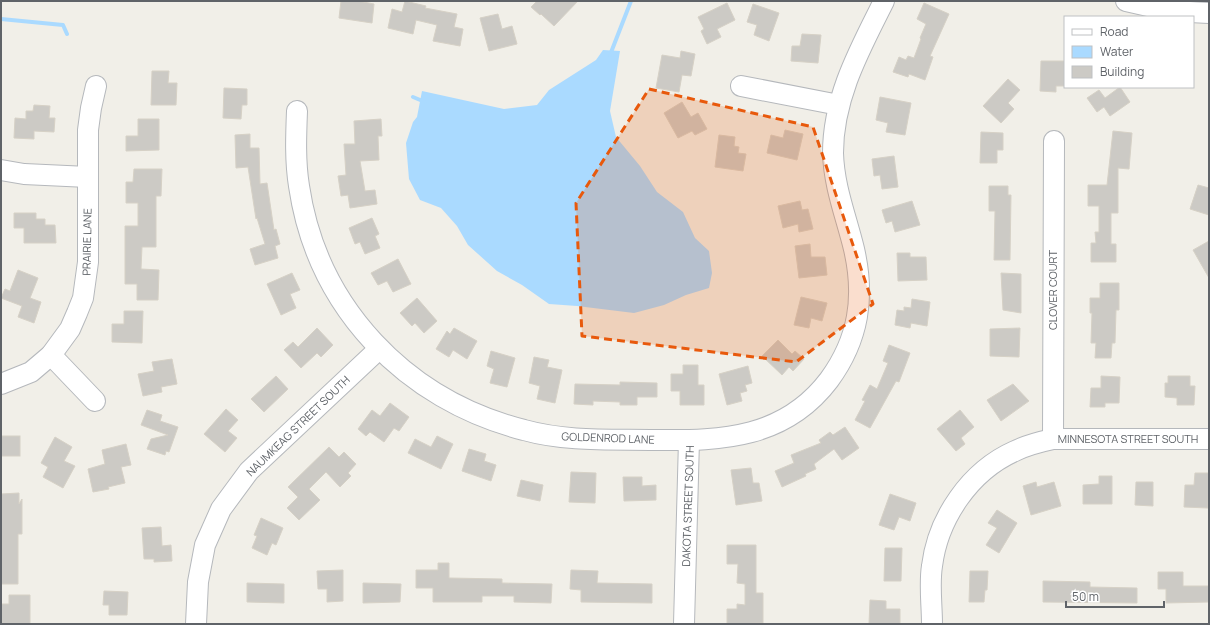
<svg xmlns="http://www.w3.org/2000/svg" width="1210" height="625" font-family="Manrope,sans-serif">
	<rect width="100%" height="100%" fill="#f1efe8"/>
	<!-- water -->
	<polygon fill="#aadaff" points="603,50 620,51 610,111 616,137 640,166 657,192 683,212 695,238 709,251 712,273 709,288 686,295 664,305 634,313 577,306 549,304 522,285 497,271 468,245 457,226 441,208 420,200 409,179 406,143 413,122 417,117 422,91 504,109 537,105 549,90 596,60"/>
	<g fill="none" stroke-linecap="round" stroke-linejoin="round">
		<!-- stream -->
		<g stroke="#aadaff" stroke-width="4">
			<polyline points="1,19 63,25 67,34"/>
			<polyline points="610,55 631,1"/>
			<polyline points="413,97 425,102"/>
		</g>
	</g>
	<!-- building -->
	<g fill="#cccac5" stroke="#d6d1c6">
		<polygon points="341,1 358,1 374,4 372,23 339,18"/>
		<polygon points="405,1 426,6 425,8 457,14 454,27 463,29 460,46 433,41 437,25 416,20 413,34 388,28 392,9 402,12"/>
		<polygon points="537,1 578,1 554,26 541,14 540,15 531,7"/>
		<polygon points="727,3 735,20 717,29 721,37 707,44 701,31 704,29 698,17"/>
		<polygon points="924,3 949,14 930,56 933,57 925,80 909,74 908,77 893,72 899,57 906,60 908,56 914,58 921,39 920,38 926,24 917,19"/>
		<polygon points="753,4 779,13 769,41 754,35 757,25 747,22"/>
		<polygon points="498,14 502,29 512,26 517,44 489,51 480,18"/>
		<polygon points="802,34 821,35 818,63 791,61 792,46 800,46"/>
		<polygon points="681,51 695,54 691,76 682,75 679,92 656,88 662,55 680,58"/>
		<polygon points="1041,61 1065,61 1065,86 1056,86 1056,92 1040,91"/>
		<polygon points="152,71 169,71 168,83 177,83 176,105 151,105"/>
		<polygon points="1008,79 1020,90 1008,103 1014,109 1001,123 983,106"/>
		<polygon points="1120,87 1130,102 1110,116 1104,107 1097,112 1087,98 1099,90 1105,98"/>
		<polygon points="224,88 247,89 247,105 242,105 241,119 223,118"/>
		<polygon points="880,97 911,103 905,135 886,132 888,123 876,120"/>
		<polygon points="682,102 691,117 698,113 707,129 695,135 692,131 678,138 664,113"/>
		<polygon points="34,105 50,106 49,118 55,118 54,132 34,131 34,139 14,138 15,118 26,119 26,111 33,111"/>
		<polygon points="138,119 159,119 159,150 126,151 126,136 138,136"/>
		<polygon points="381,119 382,136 378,136 379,160 360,161 365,191 375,190 377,204 350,208 348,195 341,196 338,176 346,175 344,144 355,144 354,121"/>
		<polygon points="785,130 803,134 797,160 767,153 771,135 783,138"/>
		<polygon points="1113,131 1132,133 1129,169 1118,168 1118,213 1111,213 1111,244 1116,244 1116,262 1091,262 1091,243 1096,243 1095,232 1099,232 1099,206 1088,206 1088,185 1107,185"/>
		<polygon points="981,132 1003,133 1003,150 997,150 997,163 980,163"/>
		<polygon points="250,134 250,148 259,148 260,184 267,183 274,230 276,229 280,244 275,246 278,258 255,265 250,249 265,244 257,218 256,219 248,167 236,168 235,135"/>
		<polygon points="719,135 735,137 734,146 739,147 738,153 746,154 743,171 715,167"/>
		<polygon points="894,156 898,187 882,189 880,175 874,176 872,159"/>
		<polygon points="134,169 162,169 161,196 156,196 156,247 142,247 141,269 159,270 158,300 137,300 137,284 125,284 125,226 138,226 138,203 126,203 126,182 133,182"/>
		<polygon points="1198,185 1209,188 1209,215 1190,209"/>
		<polygon points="989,186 1008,186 1008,195 1011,195 1010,260 994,260 995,211 989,211"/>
		<polygon points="800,201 802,210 808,209 813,229 799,232 798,224 783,228 778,206"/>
		<polygon points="912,201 920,225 895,232 892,221 886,223 882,210"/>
		<polygon points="14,213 36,213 36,219 45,219 45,225 55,225 56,243 24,243 24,228 14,228"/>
		<polygon points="372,218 379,234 375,236 380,248 365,254 360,242 355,244 349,228"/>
		<polygon points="1209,241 1209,278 1193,250"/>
		<polygon points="810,244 811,257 825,257 827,275 799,278 795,246"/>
		<polygon points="897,253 910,253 910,257 926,257 927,280 898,281"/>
		<polygon points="398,259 411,284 393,292 387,281 378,285 371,273"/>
		<polygon points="18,270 38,278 30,298 41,302 34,323 18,317 22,306 1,298 5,289 10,291"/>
		<polygon points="292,273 300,290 290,294 296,308 281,315 267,284"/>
		<polygon points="1001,273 1021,274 1021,313 1003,310"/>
		<polygon points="1100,283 1119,283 1119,310 1116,310 1115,343 1112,343 1111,358 1095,358 1096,343 1091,343 1092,313 1090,313 1090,298 1100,298"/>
		<polygon points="801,297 827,303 822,321 811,318 809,328 794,325"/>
		<polygon points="417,298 437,321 424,333 415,323 412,326 400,313"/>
		<polygon points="912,299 930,302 927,326 911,323 910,328 895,325 897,310 904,311 904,307 911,308"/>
		<polygon points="124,311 143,311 142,343 112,342 112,324 124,324"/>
		<polygon points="317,328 333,345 321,357 317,353 301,368 284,350 293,342 298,347"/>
		<polygon points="454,328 477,341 467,359 453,350 449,357 436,349 447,331 450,334"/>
		<polygon points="1020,328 1019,357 990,356 990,329"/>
		<polygon points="778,340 792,354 795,351 804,359 793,371 789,367 782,375 762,356"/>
		<polygon points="889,345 910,353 899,382 896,381 870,428 855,420 865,401 862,400 870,385 877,389 888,363 883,361"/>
		<polygon points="491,351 515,358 507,387 490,383 494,369 487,366"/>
		<polygon points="534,357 549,360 547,367 562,370 555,403 537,399 540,386 529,383"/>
		<polygon points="172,359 177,384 161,387 162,392 143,396 138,374 154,371 152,362"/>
		<polygon points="683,365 698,365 698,385 704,385 704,405 680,405 680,391 671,391 671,374 683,374"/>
		<polygon points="748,366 752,383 745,385 747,391 740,393 742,401 727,405 719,374"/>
		<polygon points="276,376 288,389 264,412 251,399"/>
		<polygon points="1101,376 1120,377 1119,403 1105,403 1105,407 1090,407 1091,388 1101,388"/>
		<polygon points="1168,376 1190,376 1190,386 1195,386 1194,405 1177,405 1177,398 1165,397 1165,383 1168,383"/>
		<polygon points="620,382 657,383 657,397 637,397 637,405 620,405 620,402 593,401 593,405 574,404 575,384 620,385"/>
		<polygon points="1013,384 1029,401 1001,421 987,400"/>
		<polygon points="390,403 409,417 399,431 394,428 384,442 370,432 366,436 358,429 372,410 380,416"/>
		<polygon points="226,409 238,420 228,431 237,438 225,452 204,434"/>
		<polygon points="147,410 162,415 160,421 178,427 169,452 166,451 165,455 147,449 151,439 168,435 141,425"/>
		<polygon points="960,410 974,427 961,438 965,444 956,451 937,429"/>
		<polygon points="845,427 859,448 842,460 834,449 814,464 816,469 805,474 806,476 782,487 775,471 794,463 791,455 821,443 819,440 830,432 833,435"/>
		<rect x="1" y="436" width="19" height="20"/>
		<polygon points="437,436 453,444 441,469 408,453 415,439 431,447"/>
		<polygon points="55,437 72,447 64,461 75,466 63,488 43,477 48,467 41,463"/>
		<polygon points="126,444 131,465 121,467 125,483 108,487 109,489 93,492 88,469 105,464 102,450"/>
		<polygon points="329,447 339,457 344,452 356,464 348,473 351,476 340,487 326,472 309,489 320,500 299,520 287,508 298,497 288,487"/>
		<polygon points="469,449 486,454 484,461 496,465 491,481 462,471"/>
		<polygon points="751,468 753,483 759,483 762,501 736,505 731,470"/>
		<polygon points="571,472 596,473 595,503 569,502"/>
		<polygon points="1195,473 1209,473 1208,508 1184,507 1185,485 1194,485"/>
		<polygon points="1099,476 1112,476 1112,504 1083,504 1083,485 1099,484"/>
		<polygon points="623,477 642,477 642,486 656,485 656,500 624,501"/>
		<polygon points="521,480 543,485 540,501 517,496"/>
		<polygon points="1036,482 1037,487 1054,482 1061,506 1031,515 1023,486"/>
		<polygon points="1136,482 1153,482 1153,506 1135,505"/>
		<polygon points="19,493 19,504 22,499 22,534 18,534 18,584 1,584 1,494"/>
		<polygon points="890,494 916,503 910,521 899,517 894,530 879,525"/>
		<polygon points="997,510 1017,523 999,553 986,545 997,528 988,523"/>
		<polygon points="261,518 283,528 276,545 272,543 267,555 252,548 257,536 254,535"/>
		<polygon points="161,527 162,546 171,545 172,561 154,562 154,559 144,559 142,528"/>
		<polygon points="727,545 756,545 756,593 763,593 763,623 727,624 727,609 737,609 737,604 745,605 745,584 737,583 738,564 727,564"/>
		<polygon points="885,548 902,548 901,581 884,581"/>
		<polygon points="438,563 449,563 449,578 502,579 502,583 552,584 551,603 514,602 514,596 482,596 482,602 433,602 433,588 416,588 416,570 438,570"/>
		<polygon points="343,570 343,601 327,602 327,589 318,589 317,571"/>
		<polygon points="571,570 598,571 597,583 652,584 652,603 581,602 581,590 570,589"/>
		<polygon points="970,571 988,571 987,590 985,590 984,602 969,602"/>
		<polygon points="1158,572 1183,572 1183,586 1209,586 1209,602 1166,603 1166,589 1158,589"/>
		<polygon points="1043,581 1090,582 1090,587 1137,588 1137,603 1043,602"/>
		<polygon points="247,583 284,584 284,603 247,602"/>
		<polygon points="363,583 401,584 400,602 363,603"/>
		<polygon points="104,591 128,592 127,615 109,615 109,605 103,605"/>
		<polygon points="9,595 30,595 30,624 1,624 1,604 9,604"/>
		<polygon points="870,600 886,601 886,609 900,609 900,624 869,624"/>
	</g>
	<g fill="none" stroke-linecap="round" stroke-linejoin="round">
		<defs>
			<g id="minor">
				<polyline points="1126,1 1170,11 1209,13"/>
				<polyline points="741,86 839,105"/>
				<path d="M297,111C296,136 295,161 299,186C317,308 406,400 524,430C567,442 612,439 656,440C723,441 785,438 829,380C859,339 865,297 854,249C846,216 834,187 833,153C833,97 860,49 884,1"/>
				<polyline points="1,170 24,174 88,177"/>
				<polyline points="51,355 95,401"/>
				<polyline points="1,384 31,372 51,355 70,329 77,313 83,298 88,262 88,130 91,108 96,86"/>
				<polyline points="1053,439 1054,141"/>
				<polyline points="196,624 198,582 205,545 221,509 249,471 379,349"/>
				<polyline points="684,624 689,440"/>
				<path d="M932,624C932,605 929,584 932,566C938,518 970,471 1015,451C1027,445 1039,442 1053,439H1209"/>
			</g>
		</defs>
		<!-- minor casing -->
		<use href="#minor" stroke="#b5b8bc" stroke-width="22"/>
		<!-- minor -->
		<use href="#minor" stroke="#fff" stroke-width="20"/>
	</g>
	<!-- marked area -->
	<path fill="#e8590c" fill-opacity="0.2" stroke="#e8590c" stroke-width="3" stroke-dasharray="8 5" stroke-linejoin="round" d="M649,89L813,127L873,304L796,362L582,336L576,203Z"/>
	<g text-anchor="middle" stroke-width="3" stroke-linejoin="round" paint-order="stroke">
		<!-- street labels -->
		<g font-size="11" fill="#5f6368" stroke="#fff">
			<text transform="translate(87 242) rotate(-89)" y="4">PRAIRIE LANE</text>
			<text transform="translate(1053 290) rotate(-90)" y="4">CLOVER COURT</text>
			<text transform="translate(298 426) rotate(-44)" y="4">NAUMKEAG STREET SOUTH</text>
			<text transform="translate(608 438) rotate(2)" y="4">GOLDENROD LANE</text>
			<text x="1128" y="443">MINNESOTA STREET SOUTH</text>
			<text transform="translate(688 506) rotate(-88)" y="4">DAKOTA STREET SOUTH</text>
		</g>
	</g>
	<!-- border -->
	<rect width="1210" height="625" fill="none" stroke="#5f6368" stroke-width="4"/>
	<!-- legend -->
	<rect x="1064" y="16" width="130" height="72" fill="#ffffff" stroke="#bfc1c3"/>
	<rect x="1072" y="29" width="20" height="6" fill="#ffffff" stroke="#bfc1c3"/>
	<text x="1100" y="36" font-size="12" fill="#5f6368">Road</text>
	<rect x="1072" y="46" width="20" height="12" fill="#aadaff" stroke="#bfc1c3"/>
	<text x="1100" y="56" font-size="12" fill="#5f6368">Water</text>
	<rect x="1072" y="66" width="20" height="12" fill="#cccac5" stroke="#bfc1c3"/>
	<text x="1100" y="76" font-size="12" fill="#5f6368">Building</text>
	<!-- scale -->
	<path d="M1066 601v6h98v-6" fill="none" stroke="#5f6368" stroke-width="2"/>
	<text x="1072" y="601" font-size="12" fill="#5f6368" stroke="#ffffff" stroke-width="3" paint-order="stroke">50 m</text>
</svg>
